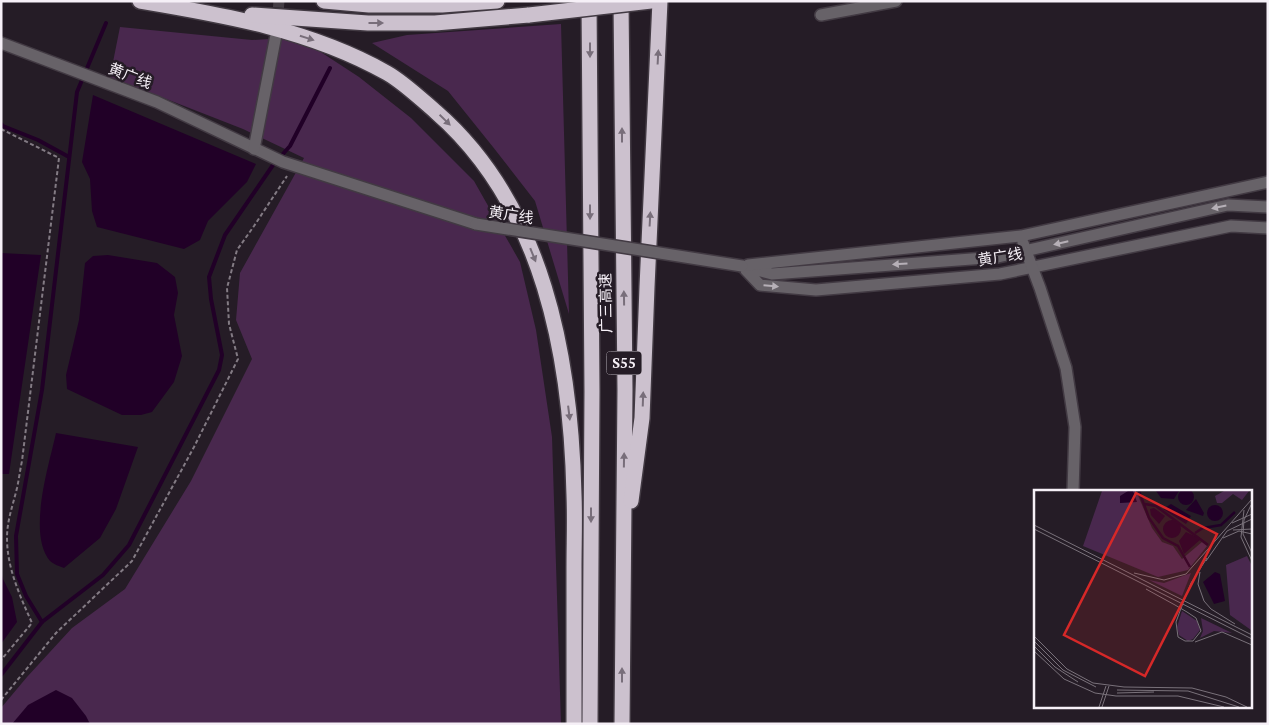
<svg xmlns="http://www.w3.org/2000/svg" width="1269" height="725" font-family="'PT Serif','Noto Sans SC',serif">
	<rect width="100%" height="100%" fill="#251c26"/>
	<!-- green -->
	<g fill="#49284e">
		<polygon points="561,24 569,314 535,201 493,147 448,91 372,43 407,35"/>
		<polygon points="120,27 252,40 286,38 310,45 359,77 411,118 474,181 520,262 536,330 552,437 561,724 1,724 1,708 27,677 72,628 125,589 191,481 252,359 236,320 240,273 304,158 243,129 110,77"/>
	</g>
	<!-- water -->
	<g fill="#210027">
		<polygon points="93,95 256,164 247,182 208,221 200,240 184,249 97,227 92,211 90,179 82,162"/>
		<polygon points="1,253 41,255 9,474 1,474"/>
		<polygon points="108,255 157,263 175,277 178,293 174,315 182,356 174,382 152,412 141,415 122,415 67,389 66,375 79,320 85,263 93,256"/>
		<path d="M56,433L138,447L116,509L100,538L64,568C59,566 53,564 50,561C27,534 49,465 56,433Z"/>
		<polygon points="1,572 3,579 12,597 17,622 1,644"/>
		<polygon points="56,690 72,698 86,716 90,724 12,724 28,705"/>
	</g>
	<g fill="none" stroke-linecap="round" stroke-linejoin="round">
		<!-- stream -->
		<g stroke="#210027" stroke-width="4">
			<polyline points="1,124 3,126 38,140 69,157"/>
			<polyline points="42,622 26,596 17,574 16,536 42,390 77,92 106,23"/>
			<polyline points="1,675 42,622 103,575 129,545 219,370 222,355 211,299 209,277 225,235 273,165 290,146 330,68"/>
		</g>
		<!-- minor-tunnel -->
		<polyline stroke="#443c45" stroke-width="11" stroke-dasharray="11 5.5" stroke-linecap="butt" points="277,24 279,1"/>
		<defs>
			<g id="minor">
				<polyline points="821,15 896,1"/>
				<polyline points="1,43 157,102 283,162 476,224"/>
				<polyline points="254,149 276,35"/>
				<polyline points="1268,207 1228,205 998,257 772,274 742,266 760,285 816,290 1000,274 1231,226 1268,228"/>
				<polyline points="1023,243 1040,288 1066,368 1075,427 1073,491"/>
				<polyline points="748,265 1021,236 1268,182"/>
			</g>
			<g id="highway">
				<path d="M140,1C224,15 311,30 387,73C403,82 421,99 436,112C544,206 571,358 574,495C575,519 574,543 574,568C574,620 574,672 574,724"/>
				<polyline points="324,1 369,5 442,5 497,1"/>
				<polyline points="589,1 592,391 590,724"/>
				<polyline points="621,1 625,390 622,724"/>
				<polyline points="252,15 368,23 435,23 529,15"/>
				<polyline points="631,501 642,418 647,287 660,1"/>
			</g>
		</defs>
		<!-- minor casing -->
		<use href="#minor" stroke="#423a43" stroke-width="14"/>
		<!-- highway casing -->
		<use href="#highway" stroke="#423a43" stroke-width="18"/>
		<!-- path -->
		<g stroke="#837b84" stroke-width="2" stroke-dasharray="4 2.5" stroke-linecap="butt">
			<path d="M1,129L59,158L22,461C20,470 19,479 17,488C13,505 7,520 7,538C7,568 20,596 32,623L1,660"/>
			<polyline points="1,700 56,633 132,561 194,447 238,359 229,324 227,288 237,250 254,226 287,176"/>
		</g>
		<!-- minor -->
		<use href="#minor" stroke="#676268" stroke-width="11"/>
		<!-- highway -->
		<use href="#highway" stroke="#ccc1ce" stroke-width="15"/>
		<defs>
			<polyline id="minor-bridge" points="476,224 742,266"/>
			<polyline id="highway-bridge" points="529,15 651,1"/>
		</defs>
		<!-- minor-bridge casing -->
		<use href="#minor-bridge" stroke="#423a43" stroke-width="14" stroke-linecap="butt"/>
		<!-- highway-bridge casing -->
		<use href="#highway-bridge" stroke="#423a43" stroke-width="18" stroke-linecap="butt"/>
		<!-- minor-bridge -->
		<use href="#minor-bridge" stroke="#676268" stroke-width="11"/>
		<!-- highway-bridge -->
		<use href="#highway-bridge" stroke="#ccc1ce" stroke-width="15"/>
	</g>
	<!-- one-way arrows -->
	<defs><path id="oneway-solid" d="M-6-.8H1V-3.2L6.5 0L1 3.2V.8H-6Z" transform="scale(1.25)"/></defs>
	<g fill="#786e7a">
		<use href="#oneway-solid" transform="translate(376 23)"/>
		<use href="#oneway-solid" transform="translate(307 38) rotate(18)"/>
		<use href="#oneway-solid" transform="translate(590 50) rotate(90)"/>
		<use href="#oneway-solid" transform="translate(658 57) rotate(-87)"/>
		<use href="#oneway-solid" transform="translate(445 120) rotate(44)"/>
		<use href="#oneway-solid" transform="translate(622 135) rotate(-90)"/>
		<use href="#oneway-solid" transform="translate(590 212) rotate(90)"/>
		<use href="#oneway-solid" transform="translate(650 219) rotate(-87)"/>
		<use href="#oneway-solid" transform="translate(533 255) rotate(68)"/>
		<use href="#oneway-solid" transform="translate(624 298) rotate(-91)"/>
		<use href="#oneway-solid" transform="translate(643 399) rotate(-88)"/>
		<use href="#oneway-solid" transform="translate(569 413) rotate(83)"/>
		<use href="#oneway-solid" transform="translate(624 460) rotate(-89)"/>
		<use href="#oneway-solid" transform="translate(591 515) rotate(90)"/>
		<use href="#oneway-solid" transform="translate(622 675) rotate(-90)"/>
	</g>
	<g fill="#b6b0b7">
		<use href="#oneway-solid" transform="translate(1219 207) rotate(168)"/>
		<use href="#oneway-solid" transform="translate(1061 243) rotate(167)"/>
		<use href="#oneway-solid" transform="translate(900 264) rotate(176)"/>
		<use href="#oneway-solid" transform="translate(771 286) rotate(5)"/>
	</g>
	<g text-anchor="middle" stroke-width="5" stroke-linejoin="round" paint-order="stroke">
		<!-- shield labels -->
		<rect fill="#251c26" stroke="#b7b0b8" stroke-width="1" x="606.5" y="351.5" width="35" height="23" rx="4"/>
		<g font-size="14" font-weight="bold" fill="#f6f0f7">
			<text x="624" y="368">S55</text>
		</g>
		<!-- street labels -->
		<g font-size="15" fill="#f6f0f7" stroke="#251c26">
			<text transform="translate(130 76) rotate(21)" y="5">黄广线</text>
			<text transform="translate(511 215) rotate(9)" y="5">黄广线</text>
			<text transform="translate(1000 257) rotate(-9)" y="5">黄广线</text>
			<text transform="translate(606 303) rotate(-91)" y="5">广三高速</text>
		</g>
	</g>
	<!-- overview -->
	<g transform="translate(1034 490)">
		<rect width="218" height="218" fill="#251c26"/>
		<path d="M68,1H102L118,38L128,52L139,56L148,69L168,52L173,56L154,80L124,87L49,56ZM190,1H215L208,10L199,4L188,13H183L181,6ZM213,66L217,74V140L196,125L192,75ZM157,83L148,106L115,90L130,93ZM148,121L163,131L166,140L159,149L154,151L145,145L143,137ZM167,128L198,143L180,141L166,148L169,141Z" fill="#49284e"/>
		<path d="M144 7a8 8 0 1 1 16 0a8 8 0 1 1-16 0ZM94,1H99L103,12L86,13V6ZM122,1H145L140,9L127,8ZM162,9L170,23L169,26L152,20ZM137,14L157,26L152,34L129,19ZM173 23a8 8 0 1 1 16 0a8 8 0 1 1-16 0ZM120,18L131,26L125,34L117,25L116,19ZM129 39a9 9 0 1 1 18 0a9 9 0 1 1-18 0ZM152,42L167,49L150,64L145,51ZM181,82L186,84L191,111L180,114L169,92Z" fill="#210027"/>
		<path fill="none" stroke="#210027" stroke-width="2.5" d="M105,1L115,28L129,48L144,56L156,77M111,14L122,16L174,55M161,43L169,38L187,35L201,22"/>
		<path fill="none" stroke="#79717a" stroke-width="1" d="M217,15L210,30L209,44L218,63M210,20L207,47L218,71M198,33L218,24M0,35L218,145M0,39L218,149M199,40L218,39M189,48L205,41L218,44M172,71L193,41L218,29M166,82L164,94L170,111L177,119L201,134M100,83L130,90L152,84L218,9M112,99L141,115L153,122L162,128L167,141L159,151H151L144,147L142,132L146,121L153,103L157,93L173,68M0,146L33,179L59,193L90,197L158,198L192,207L213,217M0,151L29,180L62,197M161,152L188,142L218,155M0,156L21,177L44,192M0,161L30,189L61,203L82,206H144L190,217M83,200L154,201L205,217M83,203L120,202M65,217L72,196M68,217L75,196"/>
		<path fill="#d62828" fill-opacity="0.15" stroke="#d62828" stroke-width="2.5" d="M102,3L183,44L111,186L30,145Z"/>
		<rect width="218" height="218" fill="none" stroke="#f6f0f7" stroke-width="2.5"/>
	</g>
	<!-- border -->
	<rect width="1269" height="725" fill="none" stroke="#f6f0f7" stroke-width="5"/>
</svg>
